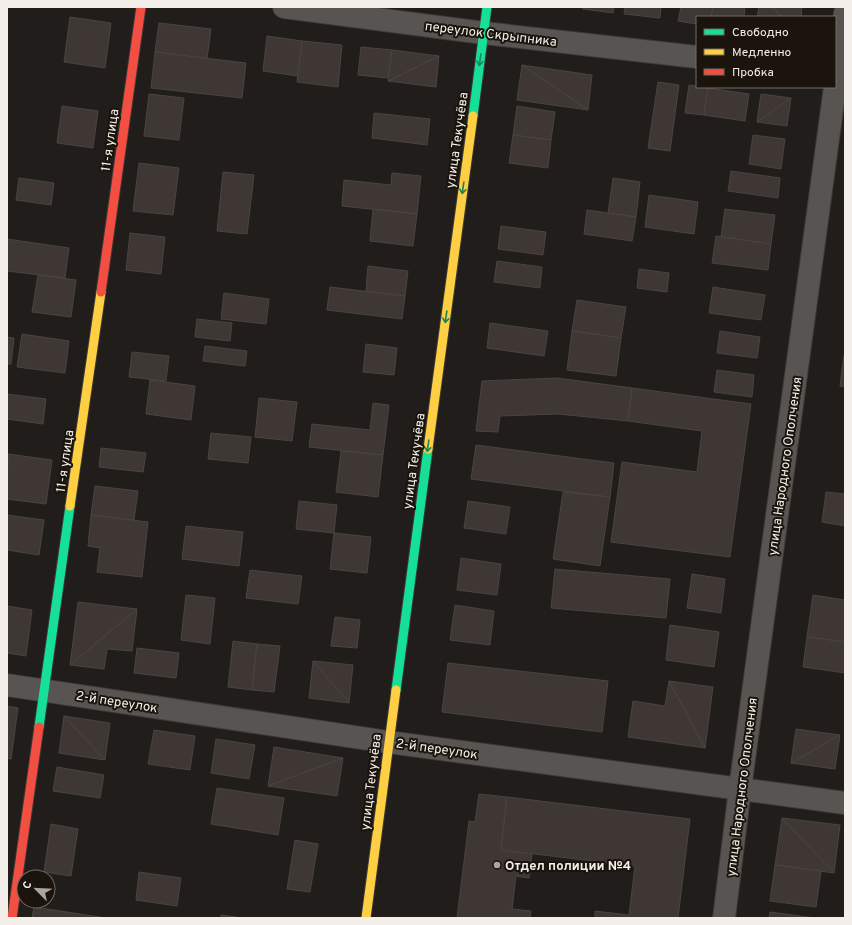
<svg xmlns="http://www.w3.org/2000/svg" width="852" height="925" font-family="Overpass,sans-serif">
	<rect width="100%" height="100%" fill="#201d1a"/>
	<!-- building -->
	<g fill="#3f3733" stroke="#484542">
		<polygon points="583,7 614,7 613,13 583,9"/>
		<polygon points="625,7 661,7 660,18 624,14"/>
		<polygon points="681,7 713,7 711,17 697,17 697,24 678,21"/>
		<polygon points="713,7 745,7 744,17 711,17"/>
		<polygon points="759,7 774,8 781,17 757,17"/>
		<polygon points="774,7 802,7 801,17 781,17"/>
		<polygon points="70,17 111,23 105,68 64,62"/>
		<polygon points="159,23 211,29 207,59 155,52"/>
		<polygon points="267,36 302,41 298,76 263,71"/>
		<polygon points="302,41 342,45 338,87 297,82"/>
		<polygon points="361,47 392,50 388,78 358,75"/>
		<polygon points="392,50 439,56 388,81"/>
		<polygon points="155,52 246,63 242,98 151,88"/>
		<polygon points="439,56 436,87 388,81"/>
		<polygon points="522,65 588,110 517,100"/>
		<polygon points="522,65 592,75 588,110"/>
		<polygon points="658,82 679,85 670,151 648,148"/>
		<polygon points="689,85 708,88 704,115 685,113"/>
		<polygon points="708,88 749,94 745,121 704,115"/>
		<polygon points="149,94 184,98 179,140 144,136"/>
		<polygon points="761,94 791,98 757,122"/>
		<polygon points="791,98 787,126 757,122"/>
		<polygon points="62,106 98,111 93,148 57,143"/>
		<polygon points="517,106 555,112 551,140 513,135"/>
		<polygon points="374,113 430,119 427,145 372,138"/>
		<polygon points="513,135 551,140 548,168 509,163"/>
		<polygon points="753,135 785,139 781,169 749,164"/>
		<polygon points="139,163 179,168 173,215 133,211"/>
		<polygon points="731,171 780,178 778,198 728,191"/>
		<polygon points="223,172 254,175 247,234 217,231"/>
		<polygon points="392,173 421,176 417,214 342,206 344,180 391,185"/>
		<polygon points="19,178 54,183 51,205 16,200"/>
		<polygon points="613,178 640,182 636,217 608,213"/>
		<polygon points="649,195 698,202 694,234 645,227"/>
		<polygon points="373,209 417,214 413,246 370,241"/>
		<polygon points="725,209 775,215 771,244 721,237"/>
		<polygon points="587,210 636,217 632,241 584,234"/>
		<polygon points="501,226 546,232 543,255 498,249"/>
		<polygon points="130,233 165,237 161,274 126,270"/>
		<polygon points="716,236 771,244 768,270 712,263"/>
		<polygon points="7,239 69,248 65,278 7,271"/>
		<polygon points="497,261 542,267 540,288 494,282"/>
		<polygon points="368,266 408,271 405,296 366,291"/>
		<polygon points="639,269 669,273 667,292 637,288"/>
		<polygon points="38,275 76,280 71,317 32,312"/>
		<polygon points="330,287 405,296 402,319 327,310"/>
		<polygon points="713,287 765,295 761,320 709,313"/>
		<polygon points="224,293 269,299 266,324 221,319"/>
		<polygon points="577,300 626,307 621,338 572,331"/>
		<polygon points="197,319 232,323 230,341 195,337"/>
		<polygon points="490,323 548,331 544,356 487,348"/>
		<polygon points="572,331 621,338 616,376 567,370"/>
		<polygon points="720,331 760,337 757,358 717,353"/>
		<polygon points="22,334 69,341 65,373 17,367"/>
		<polygon points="7,337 14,338 11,364 7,364"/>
		<polygon points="366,344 397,348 394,375 363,372"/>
		<polygon points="205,346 247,351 245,366 203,361"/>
		<polygon points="132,352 169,356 166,381 129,377"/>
		<polygon points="844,355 845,356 845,387 840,386"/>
		<polygon points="717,370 754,375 752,397 714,392"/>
		<polygon points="557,378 632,388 628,421 558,414 500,416 498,432 476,431 482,381"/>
		<polygon points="150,380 195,386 191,420 146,414"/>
		<polygon points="632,388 751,404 730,557 611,542 622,462 697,472 702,431 628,421"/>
		<polygon points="7,394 46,399 43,424 7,419"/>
		<polygon points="259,398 297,402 292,441 255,437"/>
		<polygon points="373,403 389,405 383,455 309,447 312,424 370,430"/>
		<polygon points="211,433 251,437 248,463 208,459"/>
		<polygon points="476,445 614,463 610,497 471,479"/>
		<polygon points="101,448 146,453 143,472 99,467"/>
		<polygon points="341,451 383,455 378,497 336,492"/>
		<polygon points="8,454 52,460 46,504 7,499"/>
		<polygon points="95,486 138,491 134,520 91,515"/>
		<polygon points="563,492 610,497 600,566 553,559"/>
		<polygon points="826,492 845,494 845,526 822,522"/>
		<polygon points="299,501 337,505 334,533 296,529"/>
		<polygon points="468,501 510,507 506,534 464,528"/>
		<polygon points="7,515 44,520 39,555 7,550"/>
		<polygon points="91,515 148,522 142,577 97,572 100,548 88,546"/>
		<polygon points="186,526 243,532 239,566 182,559"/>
		<polygon points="334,533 371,537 367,573 330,569"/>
		<polygon points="461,558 501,564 497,595 457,590"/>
		<polygon points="555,569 670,579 666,618 551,608"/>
		<polygon points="250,570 302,576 298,604 246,598"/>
		<polygon points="692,574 725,579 721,613 687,608"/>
		<polygon points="186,595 215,598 210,644 181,640"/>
		<polygon points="813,595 845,600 845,642 807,637"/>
		<polygon points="78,602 137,609 70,665"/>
		<polygon points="455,605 494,611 490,645 450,640"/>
		<polygon points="7,606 32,610 26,656 7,653"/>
		<polygon points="137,609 132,651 107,649 104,669 70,665"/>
		<polygon points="335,617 360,620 357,648 331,646"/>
		<polygon points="670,625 719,632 714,667 666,660"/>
		<polygon points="807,637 845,642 845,673 803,667"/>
		<polygon points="233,641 257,644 252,690 228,687"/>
		<polygon points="257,644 280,646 274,692 252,690"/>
		<polygon points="137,648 179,653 176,678 134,673"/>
		<polygon points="313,661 349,703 309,698"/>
		<polygon points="313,661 353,665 349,703"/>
		<polygon points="448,663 608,681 602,732 442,712"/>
		<polygon points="669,681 705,748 628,737 633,701 665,706"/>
		<polygon points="669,681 713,687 705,748"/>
		<polygon points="7,706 18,708 11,759 7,758"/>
		<polygon points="64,716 105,760 59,753"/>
		<polygon points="64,716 110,723 105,760"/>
		<polygon points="796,729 840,735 791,763"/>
		<polygon points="154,730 195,736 190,770 148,764"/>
		<polygon points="840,735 835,769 791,763"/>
		<polygon points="216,739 255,745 249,779 211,773"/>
		<polygon points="274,747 343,758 268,786"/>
		<polygon points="343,758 337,796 268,786"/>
		<polygon points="57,767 104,775 100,798 53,791"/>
		<polygon points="217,788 284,798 278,835 211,824"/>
		<polygon points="479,794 507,797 501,850 532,854 529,878 516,876 512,909 531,911 530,918 457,918 469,821 475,822"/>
		<polygon points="507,797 690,819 678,918 595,918 595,911 629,915 635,866 501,850"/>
		<polygon points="782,818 834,873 775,865"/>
		<polygon points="782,818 840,825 834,873"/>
		<polygon points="51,824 78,829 71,876 44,872"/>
		<polygon points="295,840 318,844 310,892 287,889"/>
		<polygon points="775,865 821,871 816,907 770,901"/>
		<polygon points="139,872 181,878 177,906 136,900"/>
		<polygon points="34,907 106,918 32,918"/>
		<polygon points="770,912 815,918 769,918"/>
		<polygon points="221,915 243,918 221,918"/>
	</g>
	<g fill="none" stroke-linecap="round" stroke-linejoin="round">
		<defs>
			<g id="street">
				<polyline points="284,7 484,33 697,57"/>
				<polyline points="7,685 388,742 845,803"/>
				<polyline points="724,918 740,789 845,13"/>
			</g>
			<g id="fast">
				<polyline points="473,116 487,7"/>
				<polyline points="396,690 428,449"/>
				<polyline points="39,727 70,506"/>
			</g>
			<g id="slow">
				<polyline points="428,449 473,116"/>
				<polyline points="70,506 101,292"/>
				<polyline points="366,918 396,690"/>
			</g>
			<g id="jam">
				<polyline points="101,292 141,7"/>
				<polyline points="12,918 39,727"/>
			</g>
		</defs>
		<!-- street casing -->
		<use href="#street" stroke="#3c3936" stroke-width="24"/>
		<!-- fast casing -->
		<use href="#fast" stroke="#3c3936" stroke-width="11"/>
		<!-- slow casing -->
		<use href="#slow" stroke="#3c3936" stroke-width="11"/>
		<!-- jam casing -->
		<use href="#jam" stroke="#3c3936" stroke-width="11"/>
		<!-- street -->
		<use href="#street" stroke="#575451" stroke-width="22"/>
		<!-- fast -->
		<use href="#fast" stroke="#16e098" stroke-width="9"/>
		<!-- slow -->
		<use href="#slow" stroke="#ffcf43" stroke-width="9"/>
		<!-- jam -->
		<use href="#jam" stroke="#f24e42" stroke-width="9"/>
	</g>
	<!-- one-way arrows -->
	<defs><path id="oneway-shaft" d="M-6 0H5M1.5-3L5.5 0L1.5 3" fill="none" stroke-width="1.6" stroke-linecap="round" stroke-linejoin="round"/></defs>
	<g stroke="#188459">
		<use href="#oneway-shaft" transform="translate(480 60) rotate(98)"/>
		<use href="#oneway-shaft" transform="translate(463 188) rotate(98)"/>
		<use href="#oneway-shaft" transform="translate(446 317) rotate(98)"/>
		<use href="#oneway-shaft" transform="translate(428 446) rotate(98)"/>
	</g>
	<!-- markers -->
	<circle fill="#aaa6a1" stroke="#1b140d" stroke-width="1.5" cx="497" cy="865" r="4"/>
	<g text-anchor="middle" stroke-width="4" stroke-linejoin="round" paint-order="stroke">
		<!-- street labels -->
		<g font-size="13" fill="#f4efea" stroke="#1b140d">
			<text transform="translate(491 33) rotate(7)" y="5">переулок Скрыпника</text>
			<text transform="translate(109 140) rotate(-82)" y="5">11-я улица</text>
			<text transform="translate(456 140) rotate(-82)" y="5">улица Текучёва</text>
			<text transform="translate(64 461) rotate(-82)" y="5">11-я улица</text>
			<text transform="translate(413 461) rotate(-82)" y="5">улица Текучёва</text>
			<text transform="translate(784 466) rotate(-82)" y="5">улица Народного Ополчения</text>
			<text transform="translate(117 701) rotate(9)" y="5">2-й переулок</text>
			<text transform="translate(437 748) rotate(8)" y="5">2-й переулок</text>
			<text transform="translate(370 782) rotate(-83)" y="5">улица Текучёва</text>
			<text transform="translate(741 787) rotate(-83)" y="5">улица Народного Ополчения</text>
		</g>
		<!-- poi labels -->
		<g font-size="13" font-weight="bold" fill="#f4efea" stroke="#1b140d" text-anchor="start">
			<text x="505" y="870">Отдел полиции №4</text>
		</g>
	</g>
	<!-- border -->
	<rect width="852" height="925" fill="none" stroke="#f4efea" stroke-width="16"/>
	<!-- legend -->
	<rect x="696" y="16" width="140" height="72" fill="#1b140d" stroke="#726c65"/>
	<rect x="704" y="29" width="20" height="6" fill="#16e098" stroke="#726c65"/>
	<text x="732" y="36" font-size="12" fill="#f4efea">Свободно</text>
	<rect x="704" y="49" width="20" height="6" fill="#ffcf43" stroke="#726c65"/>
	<text x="732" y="56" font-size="12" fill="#f4efea">Медленно</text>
	<rect x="704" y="69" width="20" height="6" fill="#f24e42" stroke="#726c65"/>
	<text x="732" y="76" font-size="12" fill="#f4efea">Пробка</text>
	<!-- north arrow -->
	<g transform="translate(36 889) rotate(294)"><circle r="19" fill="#1b140d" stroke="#726c65"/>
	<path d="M0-3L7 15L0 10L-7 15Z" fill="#aaa6a1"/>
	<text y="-6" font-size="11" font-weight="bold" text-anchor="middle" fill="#f4efea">С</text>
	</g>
</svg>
